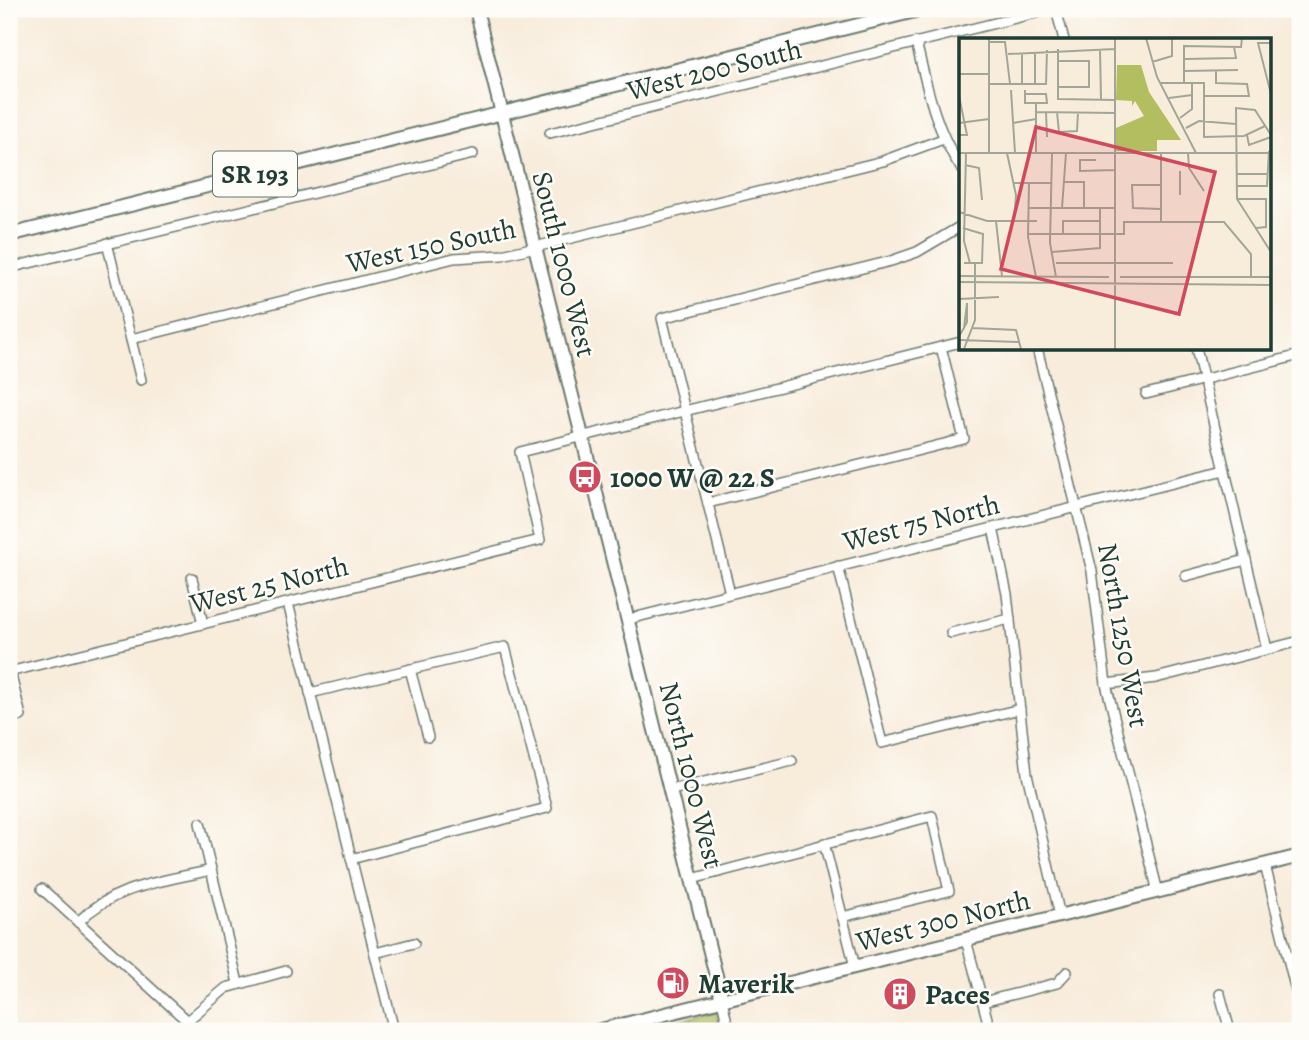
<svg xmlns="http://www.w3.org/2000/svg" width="1309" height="1040" font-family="Alegreya,serif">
	<defs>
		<pattern id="grass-tufts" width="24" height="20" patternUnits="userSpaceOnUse" patternTransform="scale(1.75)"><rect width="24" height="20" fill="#b2be60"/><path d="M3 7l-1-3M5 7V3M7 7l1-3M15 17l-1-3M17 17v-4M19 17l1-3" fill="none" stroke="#909c50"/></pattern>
	</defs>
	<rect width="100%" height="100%" fill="#fdfcf7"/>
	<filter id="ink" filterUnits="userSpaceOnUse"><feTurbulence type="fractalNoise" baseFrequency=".0143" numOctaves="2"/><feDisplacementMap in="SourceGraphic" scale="14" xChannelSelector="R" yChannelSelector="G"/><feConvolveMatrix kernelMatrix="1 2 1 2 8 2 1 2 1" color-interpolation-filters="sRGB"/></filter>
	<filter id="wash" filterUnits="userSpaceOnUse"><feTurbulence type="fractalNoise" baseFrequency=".00686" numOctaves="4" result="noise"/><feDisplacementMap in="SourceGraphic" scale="28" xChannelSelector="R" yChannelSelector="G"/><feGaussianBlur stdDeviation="1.57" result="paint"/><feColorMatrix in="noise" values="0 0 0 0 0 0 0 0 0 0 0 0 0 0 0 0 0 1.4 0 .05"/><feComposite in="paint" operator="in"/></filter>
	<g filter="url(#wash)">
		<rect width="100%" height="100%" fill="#f8ecdb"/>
		<!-- grass -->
		<polygon fill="url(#grass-tufts)" stroke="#687e4a" stroke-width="2" points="717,1011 721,1031 637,1031"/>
	</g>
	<g filter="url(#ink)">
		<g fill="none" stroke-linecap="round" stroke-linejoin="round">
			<defs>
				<g id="minor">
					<polyline points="1056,9 1064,40"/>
					<path d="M916,42C927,87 935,129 961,168"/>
					<polyline points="550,133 1052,9"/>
					<polyline points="107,243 141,380"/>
					<polyline points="9,268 473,154"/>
					<polyline points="131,339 454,258 502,255 527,249 883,161 943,139"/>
					<polyline points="1037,348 1092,571 1106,684 1158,892"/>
					<polyline points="1196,348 1267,649"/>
					<polyline points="1146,394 1300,355"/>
					<polyline points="708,503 964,439 941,347"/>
					<polyline points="993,528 1007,594 1027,774 1060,916"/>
					<polyline points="838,566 882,743 1020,709"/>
					<polyline points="1186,576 1246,560"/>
					<polyline points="192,578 203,624"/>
					<polyline points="730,593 662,318 891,261 917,252 961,226"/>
					<polyline points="288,603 394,1031"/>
					<polyline points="629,619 1225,470"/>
					<polyline points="951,633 1010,619"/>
					<polyline points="410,669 428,737"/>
					<polyline points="9,672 540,540 520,452 961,342"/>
					<polyline points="10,672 21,716"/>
					<polyline points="1106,684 1156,678 1300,641"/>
					<polyline points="310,693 505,647 547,808 351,859"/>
					<polyline points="671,790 792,761"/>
					<polyline points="200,823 238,983"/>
					<polyline points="824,843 855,967"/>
					<polyline points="1265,865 1300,1007"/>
					<polyline points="692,879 932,816 949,891 842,917"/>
					<polyline points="42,889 187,1021 193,1031"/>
					<path d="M78,922C115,885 162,882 211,870"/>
					<polyline points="966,940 989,1026"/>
					<polyline points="375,953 414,943"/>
					<polyline points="1220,994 1230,1031"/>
					<polyline points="722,1000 729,1031"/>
					<polyline points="983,1002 1057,983 1067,972"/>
					<polyline points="187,1021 226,988 286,971"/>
				</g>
				<g id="major">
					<polyline points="476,9 722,1000"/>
					<polyline points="9,235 923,9"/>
					<polyline points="597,1031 1300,856"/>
				</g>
			</defs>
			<!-- minor casing -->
			<use href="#minor" stroke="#6b7a6e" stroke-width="12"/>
			<!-- major casing -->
			<use href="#major" stroke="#6b7a6e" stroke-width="16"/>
			<!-- minor -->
			<use href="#minor" stroke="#fff" stroke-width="9"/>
			<!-- major -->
			<use href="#major" stroke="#fff" stroke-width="12"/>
		</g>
	</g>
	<!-- icons -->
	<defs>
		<symbol id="bus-disc" viewBox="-11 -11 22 22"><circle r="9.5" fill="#d1495b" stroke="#fdfcf7"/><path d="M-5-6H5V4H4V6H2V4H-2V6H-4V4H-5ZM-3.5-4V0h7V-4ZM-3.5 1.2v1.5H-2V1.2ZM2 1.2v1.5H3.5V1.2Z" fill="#fff"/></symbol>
		<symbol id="fuel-disc" viewBox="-11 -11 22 22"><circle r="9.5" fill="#d1495b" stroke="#fdfcf7"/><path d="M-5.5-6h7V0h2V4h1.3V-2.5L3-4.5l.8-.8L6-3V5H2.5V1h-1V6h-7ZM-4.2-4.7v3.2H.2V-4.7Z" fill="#fff"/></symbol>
		<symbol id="building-disc" viewBox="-11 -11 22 22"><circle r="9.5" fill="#d1495b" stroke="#fdfcf7"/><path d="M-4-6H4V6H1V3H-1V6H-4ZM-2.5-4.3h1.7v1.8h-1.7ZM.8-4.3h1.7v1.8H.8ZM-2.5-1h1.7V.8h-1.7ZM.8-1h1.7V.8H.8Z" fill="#fff"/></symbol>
	</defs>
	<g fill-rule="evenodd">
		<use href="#bus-disc" x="566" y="458" width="38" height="38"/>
		<use href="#fuel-disc" x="654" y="964" width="38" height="38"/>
		<use href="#building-disc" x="881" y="975" width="38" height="38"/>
	</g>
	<g text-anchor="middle" stroke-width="5" stroke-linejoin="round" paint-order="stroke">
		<!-- shield labels -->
		<rect fill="#fdfcf7" stroke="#62766e" stroke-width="2" x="213" y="151.5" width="84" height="45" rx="5"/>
		<g font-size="26" font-weight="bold" fill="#1f3d34">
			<text x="255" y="183">SR 193</text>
		</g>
		<!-- street labels -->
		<g font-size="28" fill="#1f3d34" stroke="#fdfcf7">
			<text transform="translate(714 69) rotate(-14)" y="10">West 200 South</text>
			<text transform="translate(431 245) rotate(-12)" y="10">West 150 South</text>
			<text transform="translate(565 264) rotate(76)" y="10">South 1000 West</text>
			<text transform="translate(921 522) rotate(-14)" y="10">West 75 North</text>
			<text transform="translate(269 584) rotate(-14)" y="10">West 25 North</text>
			<text transform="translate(1124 635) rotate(80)" y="10">North 1250 West</text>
			<text transform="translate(692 775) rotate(76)" y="10">North 1000 West</text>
			<text transform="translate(943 920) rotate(-14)" y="10">West 300 North</text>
		</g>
		<!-- poi labels -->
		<g font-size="28" font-weight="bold" fill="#1f3d34" stroke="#fdfcf7" text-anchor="start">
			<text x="610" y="487">1000 W @ 22 S</text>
			<text x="698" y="993">Maverik</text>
			<text x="925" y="1004">Paces</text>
		</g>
	</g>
	<!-- overview -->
	<g transform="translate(959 38)">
		<rect width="312" height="312" fill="#f8ecdb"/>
		<path d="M158,27H182L190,54L222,102H198V113H157V90L185,78L176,63L173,68V63L157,62Z" fill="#b2be60"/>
		<path fill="none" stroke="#a1a698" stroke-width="2" d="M187,0L198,39L237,115M30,4H46L51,46M312,5H299L312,56M99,11V61L156,62M141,11L142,62M49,16L156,11M63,16V46M76,16V46M225,21L277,20L275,9M193,24L213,18V0M225,33L279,32M0,36H30M201,45H245V99L285,98L306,88M225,45V8L282,9L283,0M30,46H87L88,12M99,49H130V23H99M52,52L56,115M66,52V65H88L87,56H66M0,58L8,97H0M245,58H290L288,46L257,45V33M210,60L233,57M77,65V115M77,74L156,75M87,74L88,99M98,74L100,94L118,93L119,74M221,80L233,71V45M0,85L30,81M54,85L77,81M227,90L240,83L277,86M288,97L290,107L312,99M312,97L296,72L277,70L278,161L312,214M0,115H312M7,115L5,203L11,225M30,115V0M48,115L57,157L55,183M93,115L91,205L97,239M156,115V0M229,115L230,130L245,153M137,122H121V133L156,132M6,127L20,130L23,162M278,136H308M70,144L69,199L77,239M105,144H125V170M54,145H93M277,148H308L310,113M221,157V133M278,161H307V189L297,190M69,170H156M103,170L107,115M202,171L174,170L173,147H202M0,174L28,183H78M37,183L43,238M202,184V115M4,190L24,196L23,225H5M69,196H165V184H265L292,216V239M104,196V183H141M93,214L141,210V170M97,225H214M0,238L150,239M161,239H312M0,244L312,247M0,261L40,259M13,290L57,292L62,311M0,298L5,290L8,284V265L5,290M0,302L60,304M5,311L16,282V225M156,311V115"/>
		<path fill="#d1495b" fill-opacity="0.15" stroke="#d1495b" stroke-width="3.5" d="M77,89L256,134L220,276L42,231Z"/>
		<rect width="312" height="312" fill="none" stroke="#1f3d34" stroke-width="3.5"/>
	</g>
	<!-- margin -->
	<rect width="1309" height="1040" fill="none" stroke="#fdfcf7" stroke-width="35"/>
</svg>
